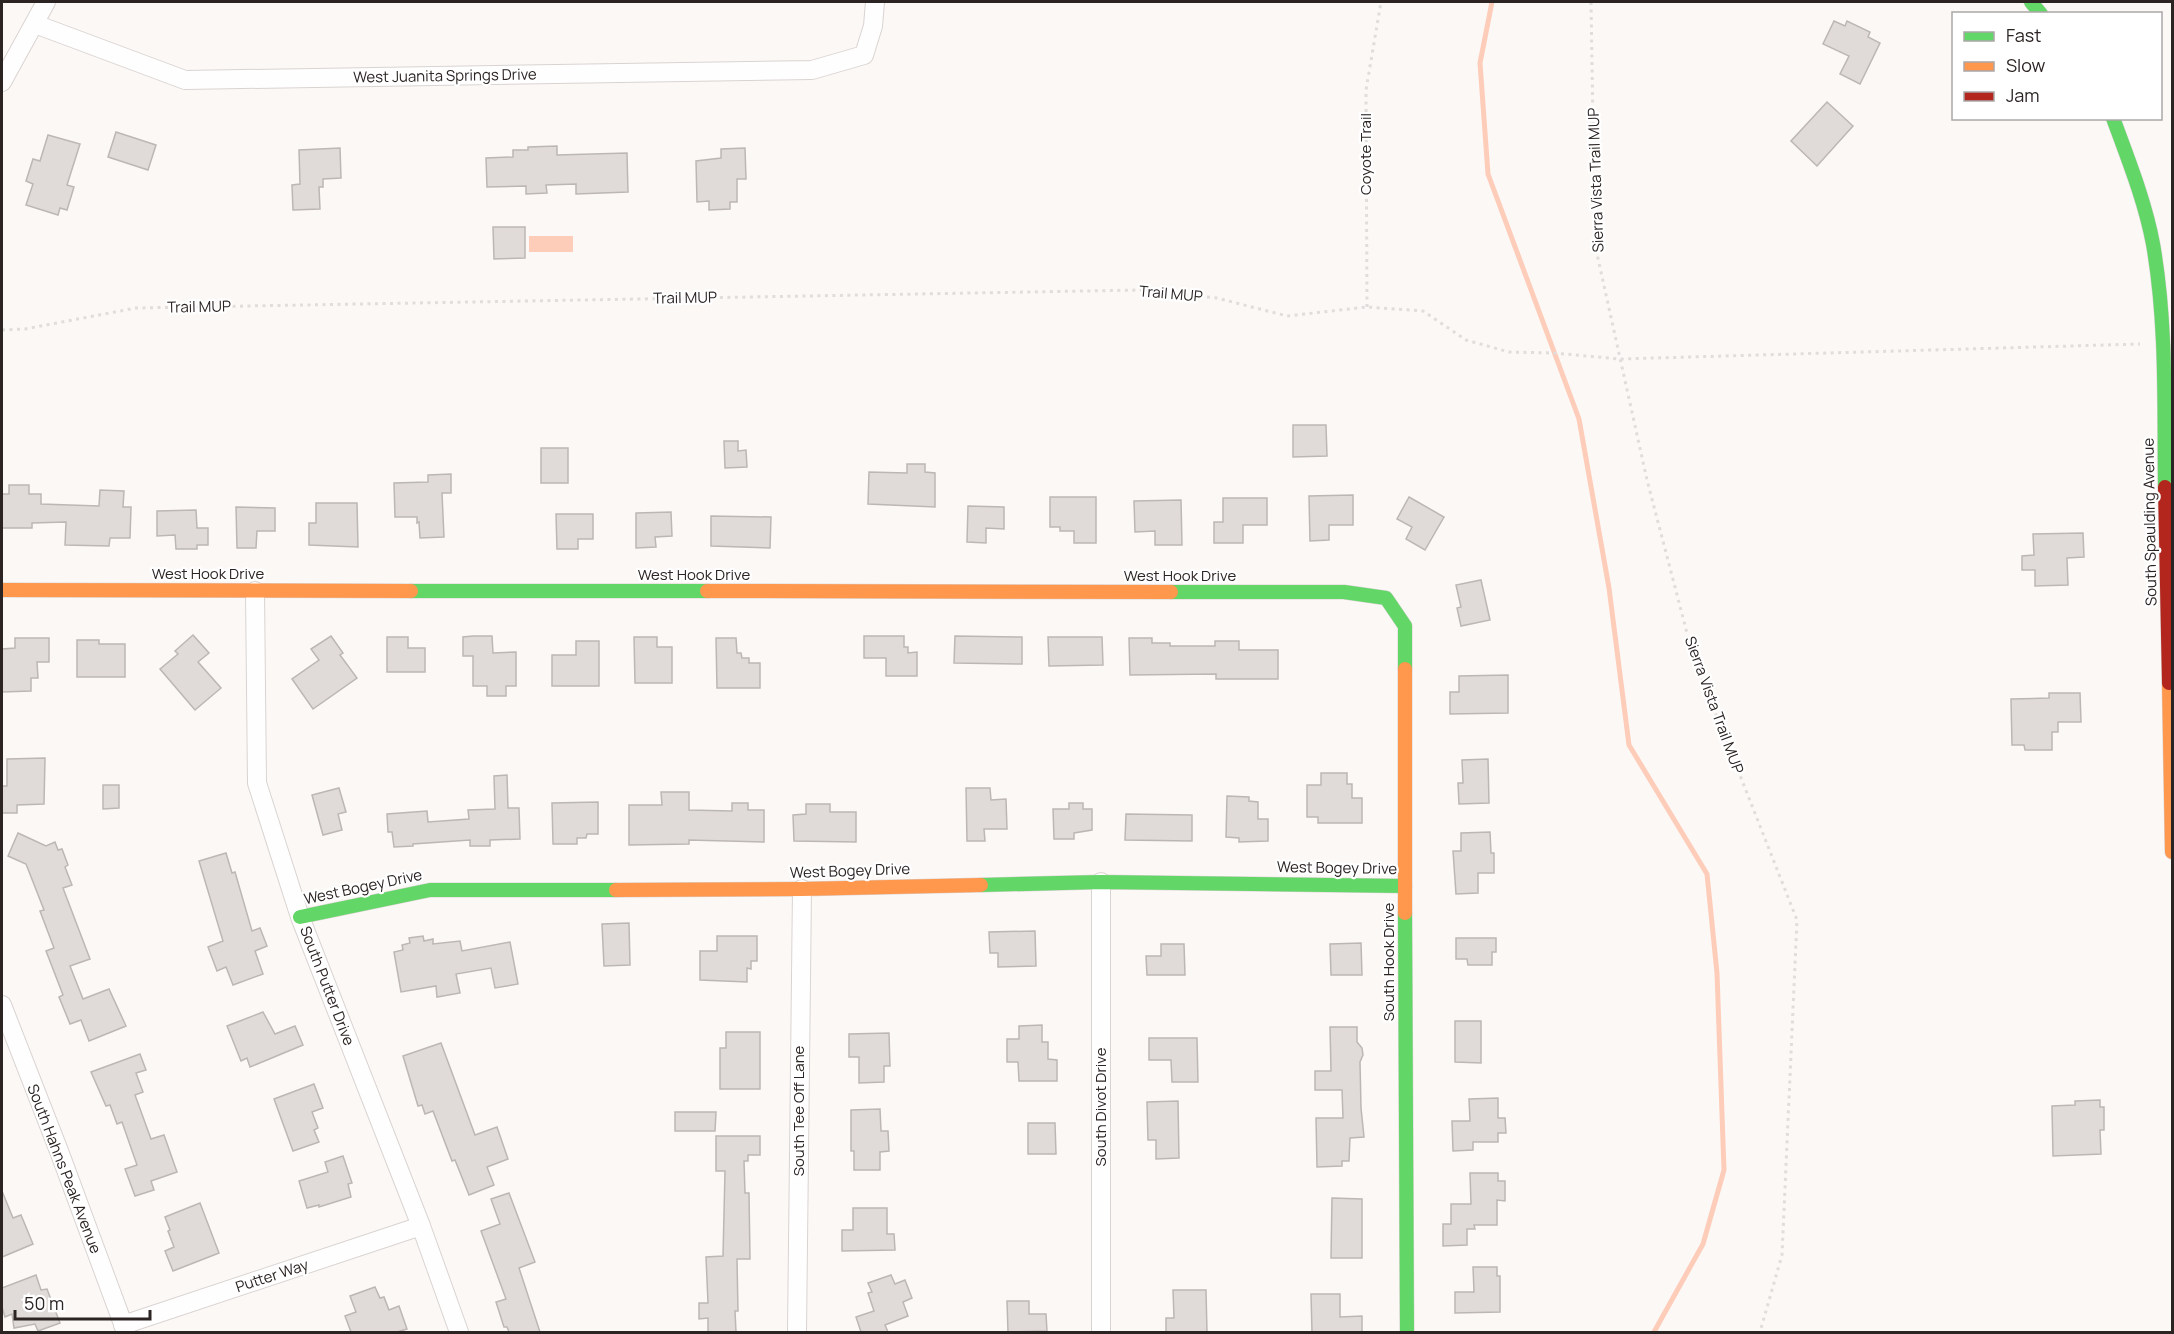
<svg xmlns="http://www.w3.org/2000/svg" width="2174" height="1334" font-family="Manrope,sans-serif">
	<rect width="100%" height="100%" fill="#fcf8f6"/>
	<!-- water -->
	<rect fill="#fdcdba" x="529" y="236" width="44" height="16"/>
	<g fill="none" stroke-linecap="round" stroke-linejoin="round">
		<!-- stream -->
		<polyline stroke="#fdcdba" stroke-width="5" points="1492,2 1480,63 1488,174 1579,419 1609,588 1629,745 1707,874 1717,973 1724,1170 1703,1244 1654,1332"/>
	</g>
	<!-- building -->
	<g fill="#e0dbd9" stroke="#bcb7b5" stroke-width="1.5">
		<polygon points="1834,21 1845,26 1847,21 1870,32 1868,37 1880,43 1860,84 1840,74 1849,56 1823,44"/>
		<polygon points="1827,102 1853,126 1817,166 1791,141"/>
		<polygon points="116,132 156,145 148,170 108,157"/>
		<polygon points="48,135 80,144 67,185 74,187 67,210 60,208 58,215 26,205 33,184 26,181 33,159 40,161"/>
		<polygon points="557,146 557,155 627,153 628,192 576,194 576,184 546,185 547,193 526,194 526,186 487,187 486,158 513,157 513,150 528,150 528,147"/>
		<polygon points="340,148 341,178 323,179 323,187 319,187 320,209 293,210 292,185 300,184 299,150"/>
		<polygon points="745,148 746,179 737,179 737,202 730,202 730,209 709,210 709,201 697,202 696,161 721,158 721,149"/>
		<polygon points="493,227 525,227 525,258 494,259"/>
		<polygon points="1293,425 1326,425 1327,456 1293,457"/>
		<polygon points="724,441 738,441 738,451 746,450 747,467 725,468"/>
		<rect x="541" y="448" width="27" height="35"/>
		<polygon points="907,464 925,464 925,472 935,473 935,507 868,504 869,472 907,473"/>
		<polygon points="451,474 451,493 442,493 444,537 420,538 419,522 417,523 417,517 395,517 394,483 428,482 428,475"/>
		<polygon points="9,485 29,485 29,494 41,494 41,504 99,506 100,490 124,491 123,507 131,507 130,538 110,538 109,546 65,545 66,522 32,523 32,528 2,528 2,494 9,494"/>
		<polygon points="1353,495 1353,525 1329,525 1329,540 1310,541 1309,496"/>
		<polygon points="1050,497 1096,497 1096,543 1074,543 1074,531 1060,531 1060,527 1050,527"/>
		<polygon points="1409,497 1444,517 1425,550 1406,539 1412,527 1397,519"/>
		<polygon points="1223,498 1267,498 1267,525 1243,525 1243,543 1214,543 1214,522 1223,522"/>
		<polygon points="1181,500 1182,545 1155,545 1155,531 1135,532 1134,501"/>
		<polygon points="316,503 357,503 358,547 309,545 309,523 316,523"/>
		<polygon points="968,506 1004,507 1004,529 986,528 986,543 967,542"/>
		<polygon points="236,507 275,508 275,531 257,531 256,548 237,548"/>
		<polygon points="196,510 197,528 208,528 208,545 197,545 197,549 176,549 175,535 157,536 157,511"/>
		<polygon points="671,512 672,536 655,537 656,547 636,548 636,513"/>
		<polygon points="556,514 593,514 593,539 578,539 578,549 557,549"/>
		<polygon points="711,516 771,517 770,548 711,546"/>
		<polygon points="2083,533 2084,557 2067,558 2068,585 2035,586 2035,570 2022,570 2022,556 2034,555 2033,534"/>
		<polygon points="1481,580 1490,620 1461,626 1457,608 1461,607 1456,585"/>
		<polygon points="193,635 209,653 198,662 221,688 195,710 160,669 178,654 175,651"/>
		<polygon points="331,636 343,653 340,655 357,678 313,709 292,679 319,660 311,649"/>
		<polygon points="473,636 492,636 493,653 516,652 516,686 506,686 506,696 487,696 487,686 473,686 473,656 463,656 463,637"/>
		<polygon points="864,636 904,636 904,647 908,647 908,653 917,652 917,676 886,676 886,658 864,658"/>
		<polygon points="955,636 1022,637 1022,664 954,663"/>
		<polygon points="387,637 408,637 408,648 425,648 425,672 387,672"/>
		<polygon points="634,637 657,637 657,647 672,647 672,683 635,683"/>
		<polygon points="1048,637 1102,637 1103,665 1049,666"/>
		<polygon points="15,638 49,638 49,662 37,662 38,678 31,678 31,691 2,692 2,649 15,648"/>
		<polygon points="716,638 736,638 737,653 741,653 742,658 749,658 749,663 760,663 760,688 717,688"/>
		<polygon points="1129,638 1152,638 1152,643 1170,643 1170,646 1215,646 1215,641 1239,641 1239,650 1278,650 1278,679 1216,679 1216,674 1130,675"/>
		<polygon points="77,640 99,640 99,644 125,644 125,677 77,677"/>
		<polygon points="576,641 599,641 599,686 552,686 552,655 576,655"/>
		<polygon points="1508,675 1508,713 1450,714 1450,692 1459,692 1459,676"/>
		<polygon points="2049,693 2080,693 2081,722 2058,722 2058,732 2052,732 2052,750 2025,750 2024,745 2012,745 2011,699 2049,698"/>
		<polygon points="45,758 44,804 17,805 17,813 2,813 2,786 7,786 7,759"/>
		<polygon points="1488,759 1489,803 1459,804 1458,783 1463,783 1462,760"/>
		<polygon points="1321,773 1347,773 1347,784 1352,784 1352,798 1362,798 1362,823 1318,823 1318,817 1307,817 1307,785 1321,785"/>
		<polygon points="507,775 508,808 519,808 520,839 490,840 490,846 470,846 470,840 413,844 413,846 394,847 392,832 388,832 387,814 427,811 428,822 469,819 468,810 495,809 494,776"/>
		<polygon points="103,785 119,785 119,808 103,809"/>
		<polygon points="339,788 346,812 338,814 342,830 323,835 312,795"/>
		<polygon points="966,788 990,788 991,800 1006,799 1007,829 984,829 985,841 967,841"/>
		<polygon points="661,792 689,792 689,810 732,811 732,803 748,803 748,810 764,810 764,842 689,840 689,844 629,845 629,805 662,805"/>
		<polygon points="1227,796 1249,797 1249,801 1258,802 1258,819 1268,819 1268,841 1239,842 1239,838 1226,837"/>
		<polygon points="598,802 598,834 587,834 586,838 577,838 577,844 553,844 552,803"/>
		<polygon points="1069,803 1083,803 1083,809 1092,809 1092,830 1074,833 1074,839 1054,839 1053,809 1069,809"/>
		<polygon points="806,804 830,804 830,812 856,812 856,842 794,841 793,815 806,814"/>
		<polygon points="1126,814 1192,815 1192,841 1125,840"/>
		<polygon points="1490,832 1491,853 1494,853 1494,873 1478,873 1478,893 1456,894 1453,851 1461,851 1461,833"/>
		<polygon points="18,833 46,846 55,842 58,850 62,849 68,865 65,867 72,885 63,888 90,959 70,966 83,999 109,989 126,1026 89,1041 81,1020 70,1024 59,997 63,995 46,951 54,948 40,911 44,910 26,864 8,856"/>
		<polygon points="226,853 232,873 235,872 252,931 260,928 267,946 255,951 263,974 233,985 226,967 217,971 208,947 223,941 199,861"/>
		<polygon points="629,923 630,965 604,966 602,924"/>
		<polygon points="1035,931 1036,966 998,967 998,953 990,953 989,932"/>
		<polygon points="423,936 424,941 433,939 433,944 460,941 462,951 510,942 518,984 495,988 491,968 456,974 460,993 437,997 436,986 401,992 394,952 403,950 402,945 410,943 409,938"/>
		<polygon points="717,936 757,936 757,961 751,961 751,969 747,968 747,982 700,980 700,951 717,951"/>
		<polygon points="1456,938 1496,938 1496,952 1492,952 1492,965 1468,965 1467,959 1456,959"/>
		<polygon points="1361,943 1362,975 1331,975 1330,944"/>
		<polygon points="1161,944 1184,944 1185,975 1147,975 1146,956 1161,956"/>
		<polygon points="263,1012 275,1034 295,1026 303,1045 250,1067 247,1058 241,1061 227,1026"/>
		<polygon points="1455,1021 1481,1021 1481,1063 1455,1062"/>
		<polygon points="1042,1025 1042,1042 1048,1042 1048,1059 1057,1060 1057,1081 1019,1081 1018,1062 1007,1062 1007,1039 1019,1039 1019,1026"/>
		<polygon points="1330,1027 1357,1027 1357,1042 1362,1048 1363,1055 1360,1062 1361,1108 1364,1137 1350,1138 1349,1161 1342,1161 1342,1166 1317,1167 1316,1118 1343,1118 1342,1090 1315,1090 1315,1071 1331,1071"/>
		<polygon points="726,1032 760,1032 760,1089 720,1089 720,1048 726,1048"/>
		<polygon points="889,1033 890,1066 884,1066 884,1082 859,1083 859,1057 849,1057 849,1034"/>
		<polygon points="1149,1038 1197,1038 1198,1082 1172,1082 1171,1060 1149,1060"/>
		<polygon points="441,1043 475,1135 497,1127 508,1159 487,1167 494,1185 469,1195 455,1160 452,1161 433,1111 425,1114 422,1105 418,1106 403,1056"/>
		<polygon points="140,1054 146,1070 136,1073 143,1092 135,1095 151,1139 164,1135 177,1172 151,1181 154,1190 135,1196 125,1169 137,1165 122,1122 117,1124 110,1105 106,1106 91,1072"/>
		<polygon points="314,1084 323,1108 312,1112 318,1128 314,1130 319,1142 293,1151 274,1099"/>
		<polygon points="1498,1098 1498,1118 1505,1118 1506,1133 1498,1133 1498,1142 1473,1142 1473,1150 1453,1151 1452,1121 1470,1121 1469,1099"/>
		<polygon points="2100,1100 2100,1107 2104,1107 2104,1130 2100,1130 2101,1154 2053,1156 2052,1106 2075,1105 2075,1101"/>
		<polygon points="1178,1101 1179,1158 1156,1159 1156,1140 1148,1140 1147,1102"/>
		<polygon points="880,1109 881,1131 888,1131 889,1151 880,1152 880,1170 854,1170 854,1151 851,1151 851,1110"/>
		<polygon points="675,1112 716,1112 715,1131 675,1131"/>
		<polygon points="1028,1123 1055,1123 1056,1154 1028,1154"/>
		<polygon points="716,1136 760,1136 760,1155 748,1155 748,1161 744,1161 745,1193 749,1193 750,1259 737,1259 738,1311 735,1311 736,1332 708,1332 708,1318 699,1319 699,1303 708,1303 706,1257 723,1256 725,1171 716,1171"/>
		<polygon points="343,1156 352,1183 348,1184 351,1197 319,1207 319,1205 307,1208 299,1181 328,1172 325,1162"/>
		<polygon points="1470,1173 1498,1173 1498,1181 1505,1181 1505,1201 1497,1200 1497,1225 1474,1225 1475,1229 1467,1229 1467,1245 1443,1246 1443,1224 1451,1224 1451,1204 1471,1204"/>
		<polygon points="2,1191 13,1218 21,1215 33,1244 2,1257"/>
		<polygon points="509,1193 535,1262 519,1268 540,1332 509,1332 507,1327 504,1327 496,1302 506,1299 481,1231 500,1224 491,1199"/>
		<polygon points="1332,1198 1362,1199 1362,1258 1331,1258"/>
		<polygon points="200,1203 219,1253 173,1271 165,1251 174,1247 168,1231 170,1230 165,1217"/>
		<polygon points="853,1208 887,1208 887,1234 894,1234 895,1250 842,1251 842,1230 853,1230"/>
		<polygon points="1473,1267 1497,1267 1497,1276 1500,1276 1500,1312 1455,1313 1455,1292 1474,1292"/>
		<polygon points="36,1275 41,1290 47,1289 60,1323 38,1331 35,1324 14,1328 12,1314 5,1317 2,1307 2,1288"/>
		<polygon points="891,1275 895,1284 905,1280 912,1298 903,1302 908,1316 885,1325 888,1332 861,1332 856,1317 874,1311 868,1293 872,1292 868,1283"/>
		<polygon points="375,1287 380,1298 384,1297 389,1310 399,1306 407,1329 397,1332 351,1332 345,1316 356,1312 350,1296"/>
		<polygon points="1173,1290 1206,1290 1207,1332 1166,1332 1166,1318 1174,1318"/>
		<polygon points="1311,1294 1340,1294 1340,1317 1362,1316 1362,1332 1312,1332"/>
		<polygon points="1007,1301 1029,1301 1029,1314 1046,1314 1047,1331 1008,1332"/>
	</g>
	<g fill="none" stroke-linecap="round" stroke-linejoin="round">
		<defs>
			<g id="street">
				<polyline points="35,24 185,80 812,70 864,55 873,26 875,2"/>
				<polyline points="2,82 46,2"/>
				<polyline points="255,591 257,783 300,917 421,1226 459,1332"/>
				<polyline points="2,1005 59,1151 126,1332"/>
				<polyline points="123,1325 421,1226"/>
				<polyline points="797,1332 802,889"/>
				<polyline points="1101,1332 1101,882"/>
			</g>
			<g id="fast">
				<polyline points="2031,2 2041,14"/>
				<path d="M2113,118C2128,159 2145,201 2153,244C2167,324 2164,406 2165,487"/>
				<polyline points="411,591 707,591"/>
				<polyline points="1171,592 1344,592 1386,598 1405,626 1405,669"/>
				<polyline points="981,885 1101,882 1405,886"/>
				<polyline points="1405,913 1407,1332"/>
				<polyline points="300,917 430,890 616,890"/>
			</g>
			<g id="slow">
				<polyline points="2,590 411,591"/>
				<polyline points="707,591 1171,592"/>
				<polyline points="1405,669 1405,913"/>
				<polyline points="2169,683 2172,852"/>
				<polyline points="616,890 802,889 981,885"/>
			</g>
			<polyline id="jam" points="2165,487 2169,683"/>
		</defs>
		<!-- street casing -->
		<use href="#street" stroke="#d9d4d2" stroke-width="20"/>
		<!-- fast casing -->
		<use href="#fast" stroke="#d9d4d2" stroke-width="15"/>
		<!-- slow casing -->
		<use href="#slow" stroke="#d9d4d2" stroke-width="15"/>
		<!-- jam casing -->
		<use href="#jam" stroke="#d9d4d2" stroke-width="15"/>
		<!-- path -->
		<g stroke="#dfdedc" stroke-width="3" stroke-dasharray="3 4.5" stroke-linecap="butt">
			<polyline points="1591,2 1595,245 1647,480 1693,656 1797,920 1782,1255 1760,1332"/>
			<polyline points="1367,307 1366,90 1381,2"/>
			<polyline points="2,330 25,329 136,308 1141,290 1217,298 1287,316 1367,307 1423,311 1466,340 1509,352 1554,353 1620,359 2140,344"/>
		</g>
		<!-- street -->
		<use href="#street" stroke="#fffefe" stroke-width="18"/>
		<!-- fast -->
		<use href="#fast" stroke="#63d668" stroke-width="14"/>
		<!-- slow -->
		<use href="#slow" stroke="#ff974d" stroke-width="14"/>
		<!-- jam -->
		<use href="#jam" stroke="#b3261e" stroke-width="14"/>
	</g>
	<g text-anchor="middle" stroke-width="4.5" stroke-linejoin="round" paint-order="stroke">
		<!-- street labels -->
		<g font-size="15" fill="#2b2422" stroke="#fff">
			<text transform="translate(445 76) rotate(-1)" y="5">West Juanita Springs Drive</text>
			<text transform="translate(1366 154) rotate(-90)" y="5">Coyote Trail</text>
			<text transform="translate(1596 180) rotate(-92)" y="5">Sierra Vista Trail MUP</text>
			<text transform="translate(1171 294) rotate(5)" y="5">Trail MUP</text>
			<text transform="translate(685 298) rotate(-1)" y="5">Trail MUP</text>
			<text transform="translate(199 307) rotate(-1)" y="5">Trail MUP</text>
			<text transform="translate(2150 522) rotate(-91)" y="5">South Spaulding Avenue</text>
			<text x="208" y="579">West Hook Drive</text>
			<text x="694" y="580">West Hook Drive</text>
			<text x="1180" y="581">West Hook Drive</text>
			<text transform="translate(1714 705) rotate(70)" y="5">Sierra Vista Trail MUP</text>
			<text transform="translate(1337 868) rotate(1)" y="5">West Bogey Drive</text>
			<text transform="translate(850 871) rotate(-2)" y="5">West Bogey Drive</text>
			<text transform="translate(363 887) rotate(-12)" y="5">West Bogey Drive</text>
			<text transform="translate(1389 962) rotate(-90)" y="5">South Hook Drive</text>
			<text transform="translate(327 986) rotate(69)" y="5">South Putter Drive</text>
			<text transform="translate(1101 1107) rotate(-90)" y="5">South Divot Drive</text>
			<text transform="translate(799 1111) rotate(-90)" y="5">South Tee Off Lane</text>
			<text transform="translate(64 1169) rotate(69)" y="5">South Hahns Peak Avenue</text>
			<text transform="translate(272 1276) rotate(-18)" y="5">Putter Way</text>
		</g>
	</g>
	<!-- border -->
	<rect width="2174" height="1334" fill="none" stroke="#2b2422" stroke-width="6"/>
	<!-- legend -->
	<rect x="1952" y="12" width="210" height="108" fill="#ffffff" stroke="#aaa7a7" stroke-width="1.5"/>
	<rect x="1964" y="32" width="30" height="9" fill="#63d668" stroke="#aaa7a7" stroke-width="1.5"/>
	<text x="2006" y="42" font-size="18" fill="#2b2422">Fast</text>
	<rect x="1964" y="62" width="30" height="9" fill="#ff974d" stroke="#aaa7a7" stroke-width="1.5"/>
	<text x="2006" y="72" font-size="18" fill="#2b2422">Slow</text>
	<rect x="1964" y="92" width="30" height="9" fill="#b3261e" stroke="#aaa7a7" stroke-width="1.5"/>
	<text x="2006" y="102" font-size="18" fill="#2b2422">Jam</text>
	<!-- scale -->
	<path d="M15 1310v9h135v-9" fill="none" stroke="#2b2422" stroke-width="3"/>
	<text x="24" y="1310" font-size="18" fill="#2b2422" stroke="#ffffff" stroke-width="4.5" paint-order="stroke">50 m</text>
</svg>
